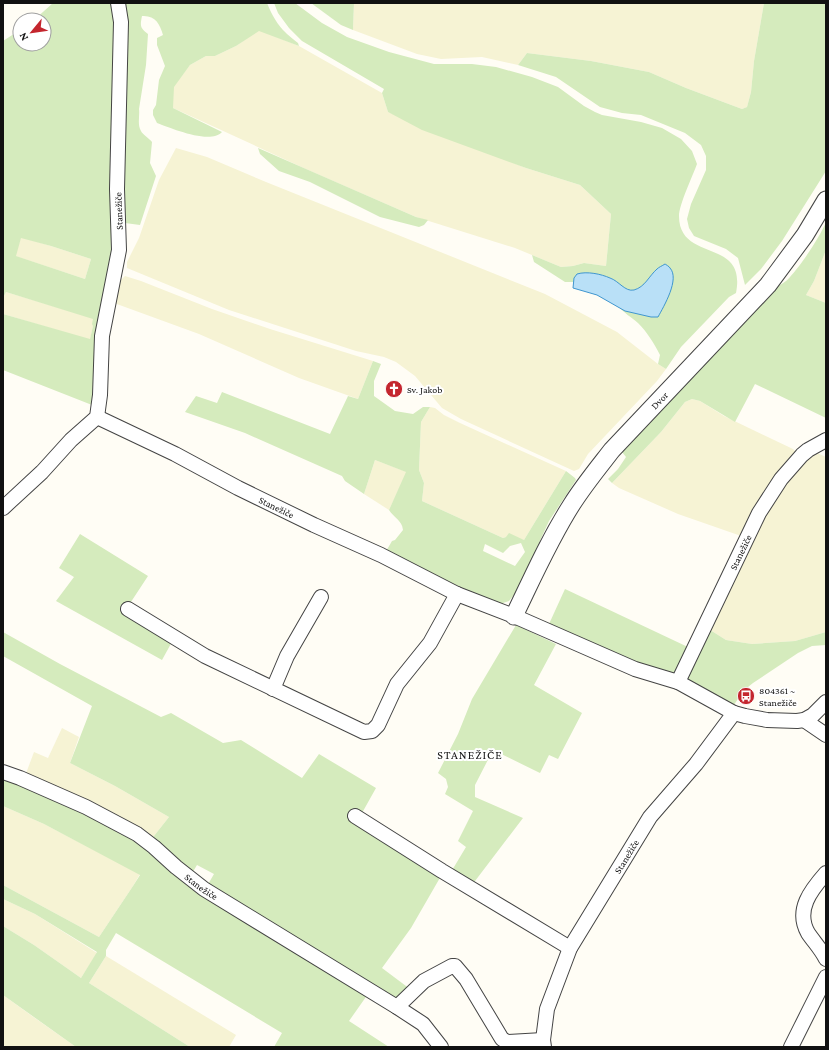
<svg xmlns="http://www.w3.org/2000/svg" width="829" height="1050" font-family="'Crimson Pro',serif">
	<rect width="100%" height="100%" fill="#fffdf5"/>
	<!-- farmland -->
	<g fill="#f6f3d4">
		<polygon points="354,3 764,3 754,61 751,92 747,107 742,109 686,88 649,72 591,61 527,53 518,65 482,57 441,59 417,54 353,30"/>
		<polygon points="259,30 299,46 382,93 388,112 526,168 580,185 611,214 606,266 584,263 573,266 561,267 515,248 416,217 308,170 173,108 173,87 190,65 206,56 215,56 236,46"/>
		<polygon points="176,148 207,157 266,182 545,294 617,332 658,364 666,369 657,381 588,454 579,469 574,471 461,419 442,408 415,376 396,362 384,357 356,351 229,310 127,268 127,262 139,238 159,180"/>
		<polygon points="21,237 51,246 91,259 85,279 15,256"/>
		<polygon points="826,250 826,303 806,295 814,281"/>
		<polygon points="125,276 141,281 212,309 270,329 373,361 358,399 299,378 199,334 114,303 121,280"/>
		<polygon points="6,292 93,318 93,326 90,340 3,314 3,298"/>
		<polygon points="692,399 700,401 724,416 793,449 796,452 744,537 678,514 619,488 612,483 661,432 685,402"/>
		<polygon points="430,407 435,408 444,415 460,423 566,471 524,540 506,537 503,538 422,501 424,483 419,470 421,422"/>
		<polygon points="815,452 826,457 826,632 795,641 752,644 726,640 707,628 751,536 785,479"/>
		<polygon points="375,460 407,472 389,510 364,494"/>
		<polygon points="62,728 79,737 70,763 115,786 169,817 150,841 25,776 34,752 48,758"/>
		<polygon points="3,806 44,824 140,874 133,886 99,937 3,885"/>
		<polygon points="3,899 35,914 97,953 81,978 34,945 3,926"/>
		<polygon points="106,956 236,1035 229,1047 190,1047 89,983"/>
		<polygon points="3,995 32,1016 76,1047 3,1047"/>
	</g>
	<!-- green -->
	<g fill="#d5ebbd" fill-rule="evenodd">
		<path d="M53,3H112L116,40L114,239L97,339L93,382L92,405L3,370V314L90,339L93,326L92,324L93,319L6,292L3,298V41L20,30V44H44V20H34ZM21,238L51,246L91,259L85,279L16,256Z"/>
		<path d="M124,3H267C275,22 281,30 298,43L299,46L259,31L236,46L215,56H206L190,65L174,87L173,108L222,132C210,145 171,128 157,123L153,115V110L156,105L159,80L165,66L157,45V38L163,35C160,24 155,15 142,16C140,26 140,28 148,34L146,65L139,109C140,115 137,125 141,131C142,134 150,139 152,142L150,163L156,176L140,225L125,223L124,143L127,57Z"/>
		<path d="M274,3H295L322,23L347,37L389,52L434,64H472L496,67L532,77L558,87L584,106L595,112L602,115L641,122L662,128L681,139L692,151L697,164C693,175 679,205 679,216C679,263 747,237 736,293L729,297L681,347L666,369L658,364L660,355C654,343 647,332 638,323C631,317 624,313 618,306L625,311L657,269C651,276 639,295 627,289C621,287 616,281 611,278L575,282H565L534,262L532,255L561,267L573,266L584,263L606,266L611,214L580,185L526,168L422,130L388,112L382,93L384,89L302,41L289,28L278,13Z"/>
		<polygon points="311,3 354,3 353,30 341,25"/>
		<polygon points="764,3 826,3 826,171 782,241 761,269 745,285 738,258 726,249 694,236 689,228 687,219 691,204 706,170 706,156 701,145 685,133 641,115 622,113 600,107 556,77 518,65 527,53 591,61 649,72 686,88 742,109 747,107 751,92 754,61"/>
		<polygon points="258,148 416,217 428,220 424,225 419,227 380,217 310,182 279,171 260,154"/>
		<path d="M826,222V250L814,281L806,295L826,303V418L755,384L735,422L700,401L692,399L685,402L661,432L612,483L608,479L618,469L626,457L622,452L625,446L775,288C780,285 786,282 790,277C801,265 820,237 826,222Z"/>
		<path d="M373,361L381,364L374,381V396L395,411L413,414L423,407H430L421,422L419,470L424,483L422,501L503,538L506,537L509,533L524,540L566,471L575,478L576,480L549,521L517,591L509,601L500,604L491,601L385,553L392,541L395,540L403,530C402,520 394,518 389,510L406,472L375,460L364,494L345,481L342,476L245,433L185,412L196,396L217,403L222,392L330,434L348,396L358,399ZM521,543L525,552L515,566L483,551L485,544L503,553L510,546Z"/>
		<polygon points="80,534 148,576 125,611 173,640 162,660 56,601 74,577 59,568"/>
		<polygon points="565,589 690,648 677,672 673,675 669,674 624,657 549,624"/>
		<polygon points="516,625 556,644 534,685 582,713 558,759 549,755 540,773 493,750 475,785 475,797 523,818 472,885 451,872 466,847 458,841 473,811 445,794 448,787 446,779 438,773 458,734 472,699"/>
		<polygon points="707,628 726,640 752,644 795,641 826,632 826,645 812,646 798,653 753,683 743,691 734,705 687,680 687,672"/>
		<polygon points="3,632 60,664 161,717 171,713 223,743 241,740 302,778 319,754 376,788 362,813 441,876 411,928 382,968 410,989 396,1002 207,886 214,874 197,865 191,875 150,841 169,817 115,786 70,763 92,706 3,656"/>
		<polygon points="3,775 96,815 368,994 349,1021 389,1047 274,1047 282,1033 116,933 106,950 106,956 89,983 190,1047 76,1047 3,995 3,926 34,945 81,978 97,952 35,914 3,899 3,885 99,937 133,886 140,875 44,824 3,806"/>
	</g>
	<!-- water -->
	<path fill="#b9e0f7" stroke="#3f96cf" d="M665,264C665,264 670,267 670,268C680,279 664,306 658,317H651L625,311L597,295L573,288L574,278L577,274C587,271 601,274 610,278C619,281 625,292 634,290C645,287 649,276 657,269C659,267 662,266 665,264Z"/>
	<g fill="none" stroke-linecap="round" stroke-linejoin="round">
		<defs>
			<g id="minor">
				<path id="s1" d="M97,417L175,454L238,488L314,525L381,555L457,594L514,616L635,669L678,682L734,713L745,716L767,720L797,721L804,720L813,715L826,702"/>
				<polyline points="3,508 42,472 71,440 97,417 100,395 102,336 119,250 117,189 121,22 118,3"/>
				<polyline points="128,609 205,656 364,732 372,731 378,725 397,684 430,643 457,594"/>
				<path id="s2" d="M678,682L759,513L781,479L802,455L808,450L826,440"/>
				<polyline points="273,689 287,656 321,597"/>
				<polyline points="804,720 826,735"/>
				<path id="s3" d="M3,772L20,778L86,807L137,834L154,847L176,867L204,889L397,1007L423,1024L441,1047"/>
				<polyline points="355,816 442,871 570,948"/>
				<path d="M826,873C811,890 795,910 808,933C814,942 821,949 826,959"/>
				<polyline points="397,1007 424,981 452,966 455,966 466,979 502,1039 507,1042 543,1040"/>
				<path id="s4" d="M544,1047L543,1040L547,1009L570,948L650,817L696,764L734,713"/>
				<polyline points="791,1047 826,977"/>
			</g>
			<g id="tertiary">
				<path id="s5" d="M514,616C532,579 549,540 572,504C584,485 598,468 612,450L768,285L805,235L826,200"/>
			</g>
		</defs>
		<!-- minor casing -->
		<use href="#minor" stroke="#444" stroke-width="16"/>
		<!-- tertiary casing -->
		<use href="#tertiary" stroke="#444" stroke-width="19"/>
		<!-- minor -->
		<use href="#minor" stroke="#fff" stroke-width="14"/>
		<!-- tertiary -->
		<use href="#tertiary" stroke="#fff" stroke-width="17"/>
	</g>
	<!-- icons -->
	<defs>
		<symbol id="church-disc" viewBox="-11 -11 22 22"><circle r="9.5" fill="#c4262e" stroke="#fff"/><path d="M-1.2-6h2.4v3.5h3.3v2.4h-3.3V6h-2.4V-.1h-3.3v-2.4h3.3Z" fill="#fff"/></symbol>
		<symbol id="bus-disc" viewBox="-11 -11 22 22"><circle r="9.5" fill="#c4262e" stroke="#fff"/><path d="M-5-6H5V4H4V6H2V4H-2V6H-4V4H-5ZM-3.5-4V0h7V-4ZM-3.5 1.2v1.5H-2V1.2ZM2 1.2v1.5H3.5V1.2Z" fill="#fff"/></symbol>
	</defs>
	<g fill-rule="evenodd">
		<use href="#church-disc" x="384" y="379" width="20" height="20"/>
		<use href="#bus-disc" x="736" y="686" width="20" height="20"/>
	</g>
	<g text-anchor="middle" stroke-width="4" stroke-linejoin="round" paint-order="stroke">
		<!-- street labels -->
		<g font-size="10" fill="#111" stroke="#fff">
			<text transform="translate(118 211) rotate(-92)" y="4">Stanežiče</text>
			<text dy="4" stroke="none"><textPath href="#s5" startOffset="262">Dvor</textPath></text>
			<text dy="4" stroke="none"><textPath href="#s1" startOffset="201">Stanežiče</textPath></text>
			<text dy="4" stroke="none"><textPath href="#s2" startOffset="144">Stanežiče</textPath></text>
			<text dy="4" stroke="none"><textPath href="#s4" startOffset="211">Stanežiče</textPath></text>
			<text dy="4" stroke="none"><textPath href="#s3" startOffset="231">Stanežiče</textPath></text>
		</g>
		<!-- poi labels -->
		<g font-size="10" fill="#111" stroke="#fff" text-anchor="start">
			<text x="407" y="393">Sv. Jakob</text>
			<text x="759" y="694">804361 ~<tspan x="759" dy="12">Stanežiče</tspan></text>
		</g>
		<!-- quarter labels -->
		<g font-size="12" letter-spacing="1" fill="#111" stroke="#fff">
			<text x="470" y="759">STANEŽIČE</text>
		</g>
	</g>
	<!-- border -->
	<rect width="829" height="1050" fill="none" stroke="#111111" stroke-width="8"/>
	<!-- north arrow -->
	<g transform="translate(32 32) rotate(241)"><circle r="19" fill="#ffffff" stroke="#a0a0a0"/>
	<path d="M0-3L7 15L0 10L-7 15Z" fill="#c4262e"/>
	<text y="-6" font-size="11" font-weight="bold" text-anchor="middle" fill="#111111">N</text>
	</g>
</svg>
